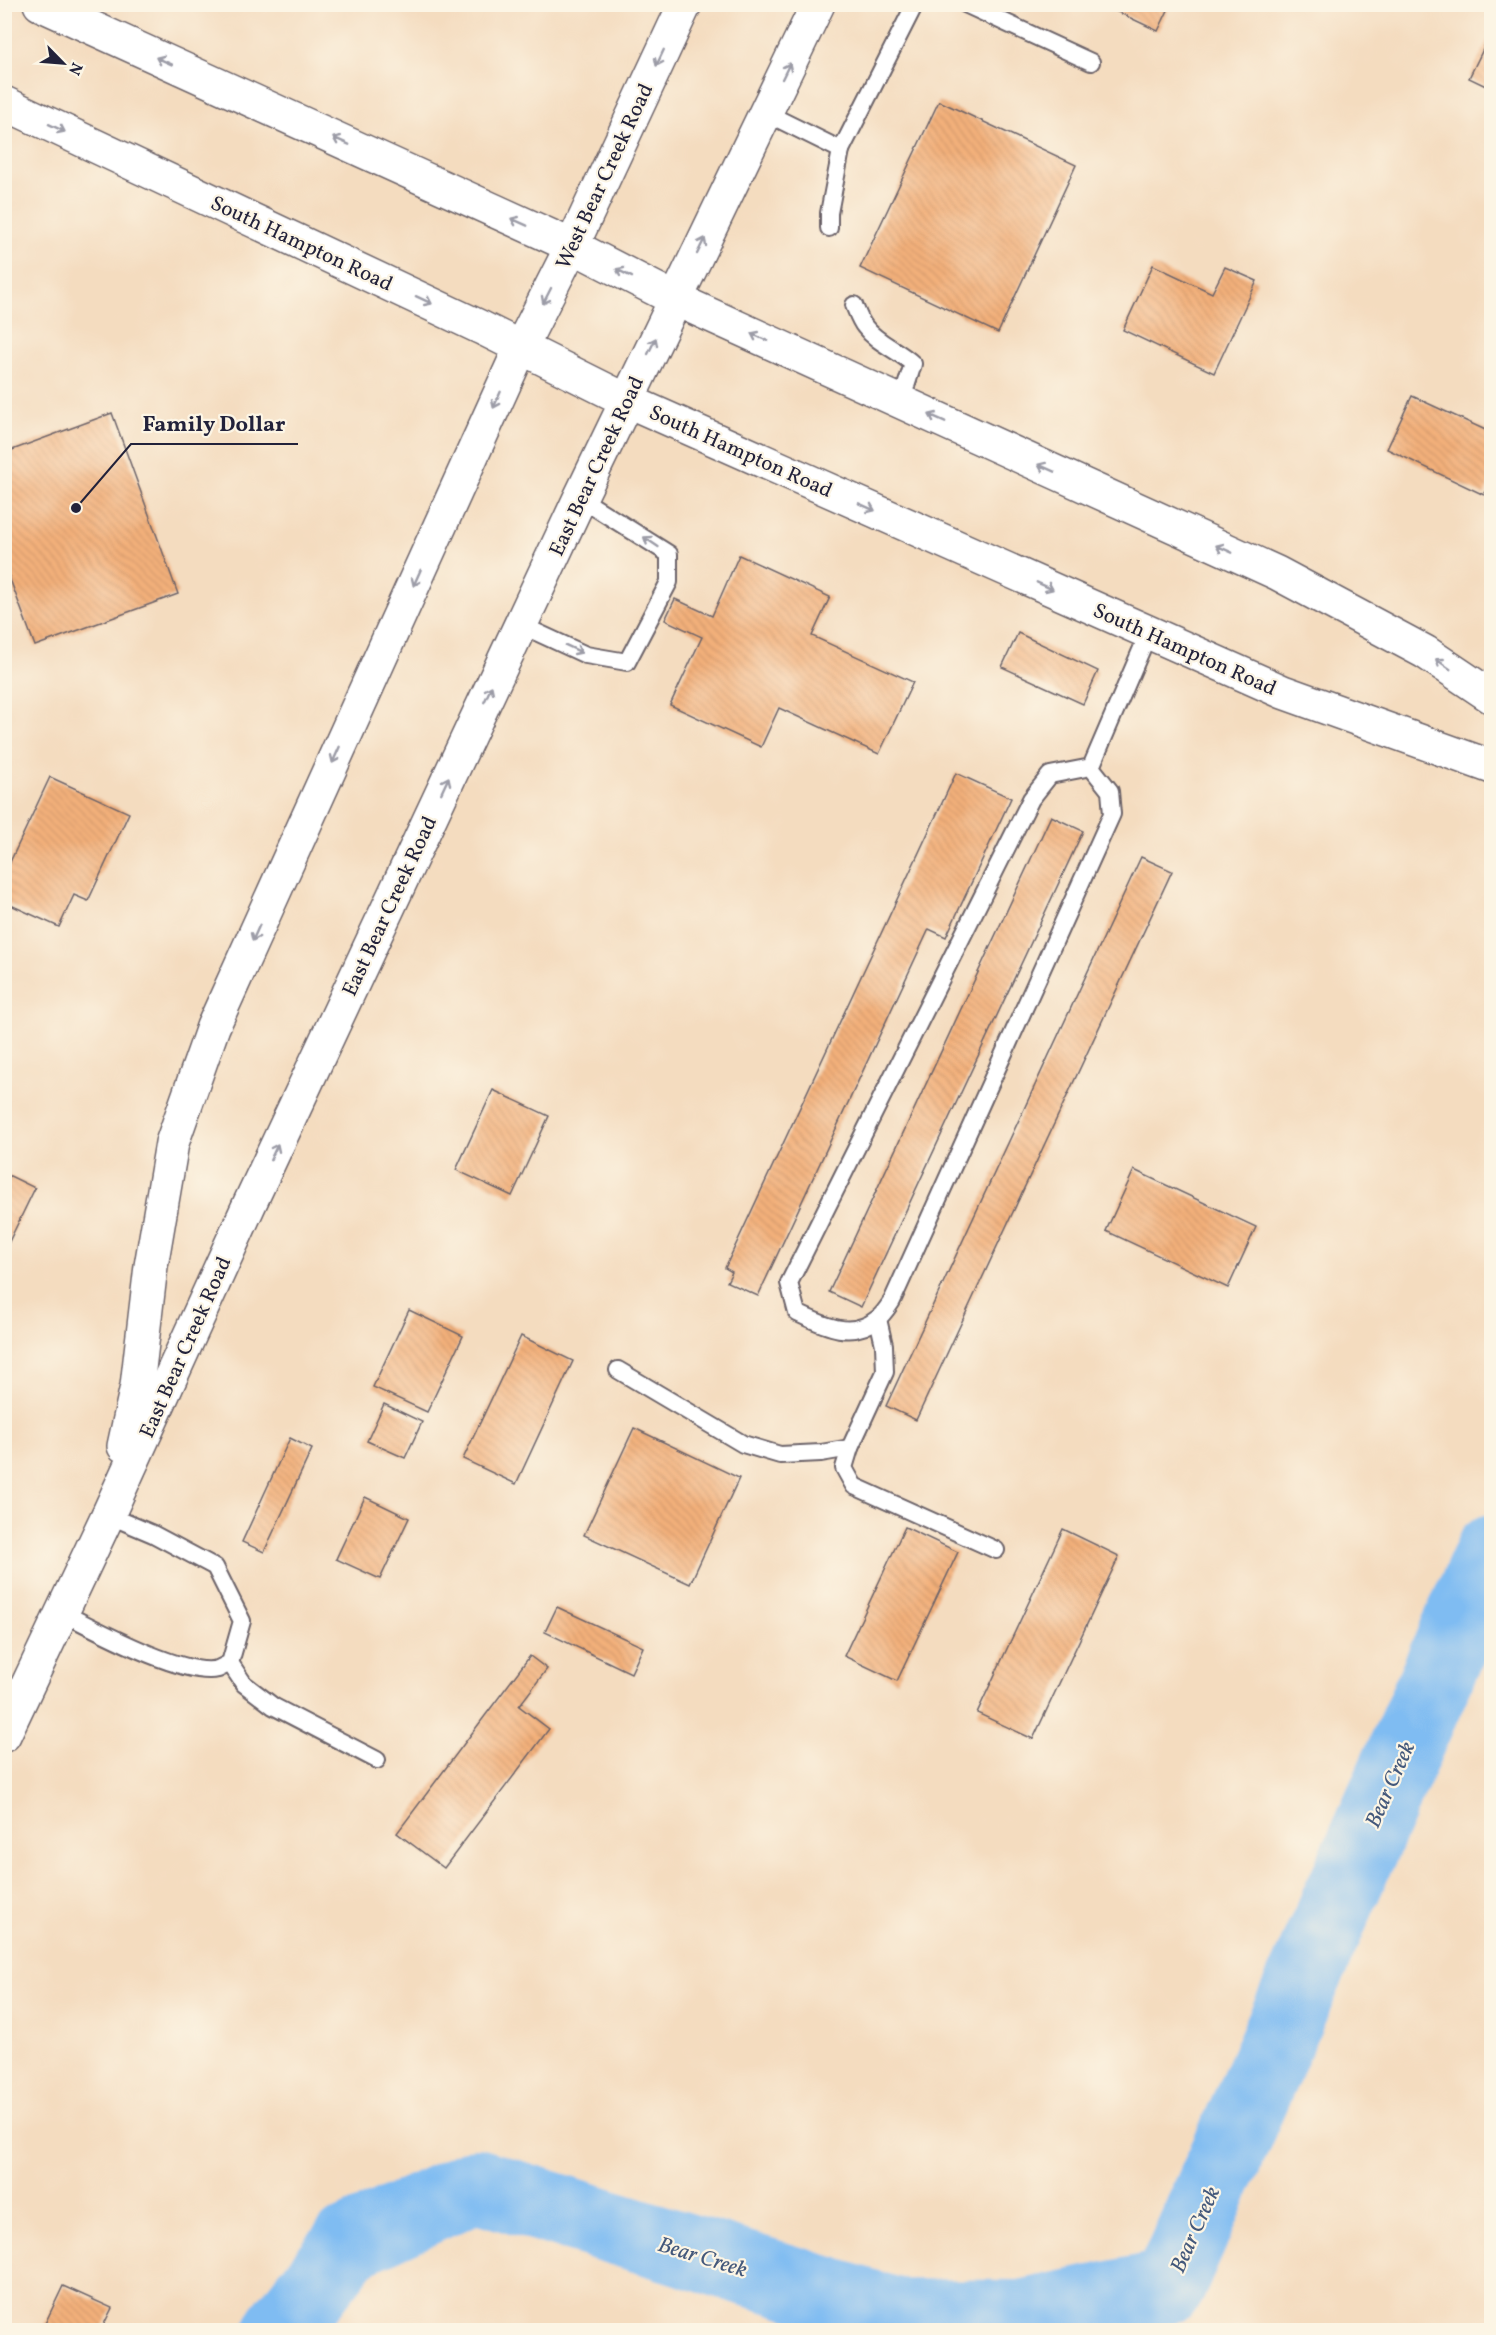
<svg xmlns="http://www.w3.org/2000/svg" width="1496" height="2335" font-family="Vollkorn,serif">
	<defs>
		<pattern id="building-back-hatch" width="6" height="6" patternUnits="userSpaceOnUse" patternTransform="scale(1.5)"><rect width="6" height="6" fill="#f3b07a"/><path d="M-1 5l2 2M0 0l6 6M5-1l2 2" fill="none" stroke="#d0976a"/></pattern>
	</defs>
	<rect width="100%" height="100%" fill="#fcf5e5"/>
	<filter id="ink" filterUnits="userSpaceOnUse"><feTurbulence type="fractalNoise" baseFrequency=".0167" numOctaves="2"/><feDisplacementMap in="SourceGraphic" scale="12" xChannelSelector="R" yChannelSelector="G"/><feConvolveMatrix kernelMatrix="1 2 1 2 8 2 1 2 1" color-interpolation-filters="sRGB"/></filter>
	<filter id="wash" filterUnits="userSpaceOnUse"><feTurbulence type="fractalNoise" baseFrequency=".008" numOctaves="4" result="noise"/><feDisplacementMap in="SourceGraphic" scale="24" xChannelSelector="R" yChannelSelector="G"/><feGaussianBlur stdDeviation="1.35" result="paint"/><feColorMatrix in="noise" values="0 0 0 0 0 0 0 0 0 0 0 0 0 0 0 0 0 1.4 0 .05"/><feComposite in="paint" operator="in"/></filter>
	<g filter="url(#wash)">
		<rect width="100%" height="100%" fill="#f4dcbf"/>
		<g fill="none" stroke-linecap="round" stroke-linejoin="round">
			<!-- river -->
			<polyline stroke="#7fbcf2" stroke-width="74" points="281,2330 349,2243 476,2185 900,2316 1021,2317 1169,2286 1492,1551"/>
		</g>
		<g id="blocks">
			<!-- building -->
			<g fill="url(#building-back-hatch)">
				<polygon points="1101,4 1171,4 1158,31"/>
				<polygon points="1492,31 1492,89 1469,78"/>
				<polygon points="939,101 1076,165 998,333 860,268"/>
				<polygon points="1153,265 1212,293 1225,267 1257,281 1214,373 1123,330"/>
				<polygon points="1412,396 1492,433 1492,479 1484,495 1387,449"/>
				<polygon points="112,413 178,594 35,646 4,563 4,453"/>
				<polygon points="739,555 830,597 812,636 913,682 879,754 779,708 761,747 670,705 702,637 665,620 675,599 712,616"/>
				<polygon points="1018,633 1098,671 1083,704 1002,667"/>
				<polygon points="956,773 1011,798 946,937 929,929 758,1296 727,1282 732,1272 725,1268"/>
				<polygon points="50,777 129,813 88,901 74,895 59,927 4,902 4,875"/>
				<polygon points="1051,816 1083,831 861,1307 829,1292"/>
				<polygon points="1141,857 1172,871 916,1420 886,1406"/>
				<polygon points="493,1090 549,1116 512,1196 456,1170"/>
				<polygon points="1134,1170 1256,1227 1228,1288 1106,1231"/>
				<polygon points="4,1173 35,1188 4,1252"/>
				<polygon points="409,1310 463,1336 427,1412 373,1387"/>
				<polygon points="521,1336 573,1361 516,1484 463,1459"/>
				<polygon points="384,1404 422,1422 405,1458 367,1441"/>
				<polygon points="634,1428 739,1478 690,1584 584,1535"/>
				<polygon points="290,1438 312,1449 264,1552 242,1542"/>
				<polygon points="365,1497 409,1518 380,1579 336,1559"/>
				<polygon points="905,1527 958,1552 897,1681 844,1656"/>
				<polygon points="1063,1529 1119,1556 1033,1739 977,1713"/>
				<polygon points="557,1607 643,1647 631,1673 545,1632"/>
				<polygon points="530,1656 547,1669 519,1706 549,1729 444,1868 397,1833"/>
				<polygon points="63,2286 112,2308 101,2330 42,2330"/>
			</g>
		</g>
	</g>
	<g filter="url(#ink)">
		<use href="#blocks" fill-opacity="0" stroke="#6c6369" stroke-width="1.5"/>
		<g fill="none" stroke-linecap="round" stroke-linejoin="round">
			<defs>
				<g id="service">
					<polyline points="965,4 1091,62"/>
					<polyline points="766,113 841,150 829,213 829,228"/>
					<polyline points="841,150 915,4"/>
					<path d="M854,305C857,312 860,321 865,327C877,343 898,350 913,364L901,402"/>
					<polyline points="521,625 586,655 627,662 669,582 669,554 580,498"/>
					<path d="M1091,767L1050,775L1031,799L789,1283L797,1313C823,1325 851,1340 877,1319C883,1315 888,1307 892,1301L1112,814L1110,791L1091,767L1149,632"/>
					<polyline points="878,1319 884,1345 885,1372 850,1448 844,1468 854,1486 996,1550"/>
					<polyline points="618,1370 743,1444 780,1455 821,1453 850,1448"/>
					<path d="M61,1612C93,1628 185,1678 218,1669C222,1667 226,1665 230,1663L242,1621L215,1567L153,1534L108,1515"/>
					<polyline points="230,1663 244,1684 273,1706 377,1760"/>
				</g>
				<g id="secondary">
					<polyline points="40,4 572,246 675,299 1277,573 1425,652 1492,697"/>
					<polyline points="4,103 482,328 626,400 1283,692 1492,767"/>
					<polyline points="124,1446 137,1386 151,1266 172,1143 213,1027 521,347 572,246 685,4"/>
					<polyline points="4,1735 108,1515 249,1205 580,498 818,4"/>
				</g>
			</defs>
			<!-- service casing -->
			<use href="#service" stroke="#6c6369" stroke-width="20"/>
			<!-- secondary casing -->
			<use href="#secondary" stroke="#6c6369" stroke-width="36"/>
			<!-- service -->
			<use href="#service" stroke="#fff" stroke-width="16"/>
			<!-- secondary -->
			<use href="#secondary" stroke="#fff" stroke-width="33"/>
		</g>
		<!-- one-way arrows -->
		<defs><path id="oneway-shaft" d="M-6 0H5M1.5-3L5.5 0L1.5 3" fill="none" stroke-width="1.6" stroke-linecap="round" stroke-linejoin="round" transform="scale(1.5)"/></defs>
		<g stroke="#9c9ca7">
			<use href="#oneway-shaft" transform="translate(660 58) rotate(115)"/>
			<use href="#oneway-shaft" transform="translate(164 61) rotate(-156)"/>
			<use href="#oneway-shaft" transform="translate(786 71) rotate(-64)"/>
			<use href="#oneway-shaft" transform="translate(57 128) rotate(25)"/>
			<use href="#oneway-shaft" transform="translate(341 141) rotate(-156)"/>
			<use href="#oneway-shaft" transform="translate(519 222) rotate(-156)"/>
			<use href="#oneway-shaft" transform="translate(701 246) rotate(-64)"/>
			<use href="#oneway-shaft" transform="translate(624 273) rotate(-153)"/>
			<use href="#oneway-shaft" transform="translate(547 296) rotate(117)"/>
			<use href="#oneway-shaft" transform="translate(424 300) rotate(25)"/>
			<use href="#oneway-shaft" transform="translate(759 337) rotate(-155)"/>
			<use href="#oneway-shaft" transform="translate(652 346) rotate(-64)"/>
			<use href="#oneway-shaft" transform="translate(497 400) rotate(114)"/>
			<use href="#oneway-shaft" transform="translate(937 418) rotate(-156)"/>
			<use href="#oneway-shaft" transform="translate(1046 468) rotate(-156)"/>
			<use href="#oneway-shaft" transform="translate(867 507) rotate(24)"/>
			<use href="#oneway-shaft" transform="translate(651 542) rotate(-146)"/>
			<use href="#oneway-shaft" transform="translate(1224 549) rotate(-156)"/>
			<use href="#oneway-shaft" transform="translate(417 578) rotate(114)"/>
			<use href="#oneway-shaft" transform="translate(1045 586) rotate(24)"/>
			<use href="#oneway-shaft" transform="translate(574 649) rotate(25)"/>
			<use href="#oneway-shaft" transform="translate(1443 664) rotate(-145)"/>
			<use href="#oneway-shaft" transform="translate(488 694) rotate(-65)"/>
			<use href="#oneway-shaft" transform="translate(336 755) rotate(114)"/>
			<use href="#oneway-shaft" transform="translate(445 785) rotate(-65)"/>
			<use href="#oneway-shaft" transform="translate(256 933) rotate(114)"/>
			<use href="#oneway-shaft" transform="translate(274 1152) rotate(-65)"/>
		</g>
	</g>
	<g text-anchor="middle" stroke-width="4.5" stroke-linejoin="round" paint-order="stroke">
		<!-- street labels -->
		<g font-size="21" fill="#22223b" stroke="#fcf5e5">
			<text transform="translate(604 176) rotate(-65)" y="7">West Bear Creek Road</text>
			<text transform="translate(302 243) rotate(25)" y="7">South Hampton Road</text>
			<text transform="translate(741 451) rotate(24)" y="7">South Hampton Road</text>
			<text transform="translate(596 466) rotate(-65)" y="7">East Bear Creek Road</text>
			<text transform="translate(1185 649) rotate(24)" y="7">South Hampton Road</text>
			<text transform="translate(389 906) rotate(-65)" y="7">East Bear Creek Road</text>
			<text transform="translate(185 1347) rotate(-66)" y="7">East Bear Creek Road</text>
		</g>
		<!-- water labels -->
		<g font-size="22" font-style="italic" fill="#43587b" stroke="#fcf5e5">
			<text transform="translate(1389 1784) rotate(-66)" y="8">Bear Creek</text>
			<text transform="translate(1194 2229) rotate(-66)" y="8">Bear Creek</text>
			<text transform="translate(703 2256) rotate(17)" y="8">Bear Creek</text>
		</g>
	</g>
	<!-- callouts -->
	<path fill="none" stroke="#22223b" stroke-width="2" d="M76 508L131 444H298"/>
	<circle fill="#22223b" stroke="#fcf5e5" stroke-width="2" cx="76" cy="508" r="6"/>
	<g font-size="22" text-anchor="middle" font-weight="bold" fill="#22223b" stroke="#fcf5e5" stroke-width="4.5" stroke-linejoin="round" paint-order="stroke">
		<text x="214" y="431">Family Dollar</text>
	</g>
	<!-- margin -->
	<rect width="1496" height="2335" fill="none" stroke="#fcf5e5" stroke-width="24"/>
	<!-- north arrow -->
	<g transform="translate(63 63) rotate(115)" stroke="#fcf5e5" stroke-width="4.5" paint-order="stroke">
	<path d="M0-4.5L10 22L0 15L-10 22Z" fill="#22223b"/>
	<text y="-9" font-size="16" font-weight="bold" text-anchor="middle" fill="#22223b">N</text>
	</g>
</svg>
